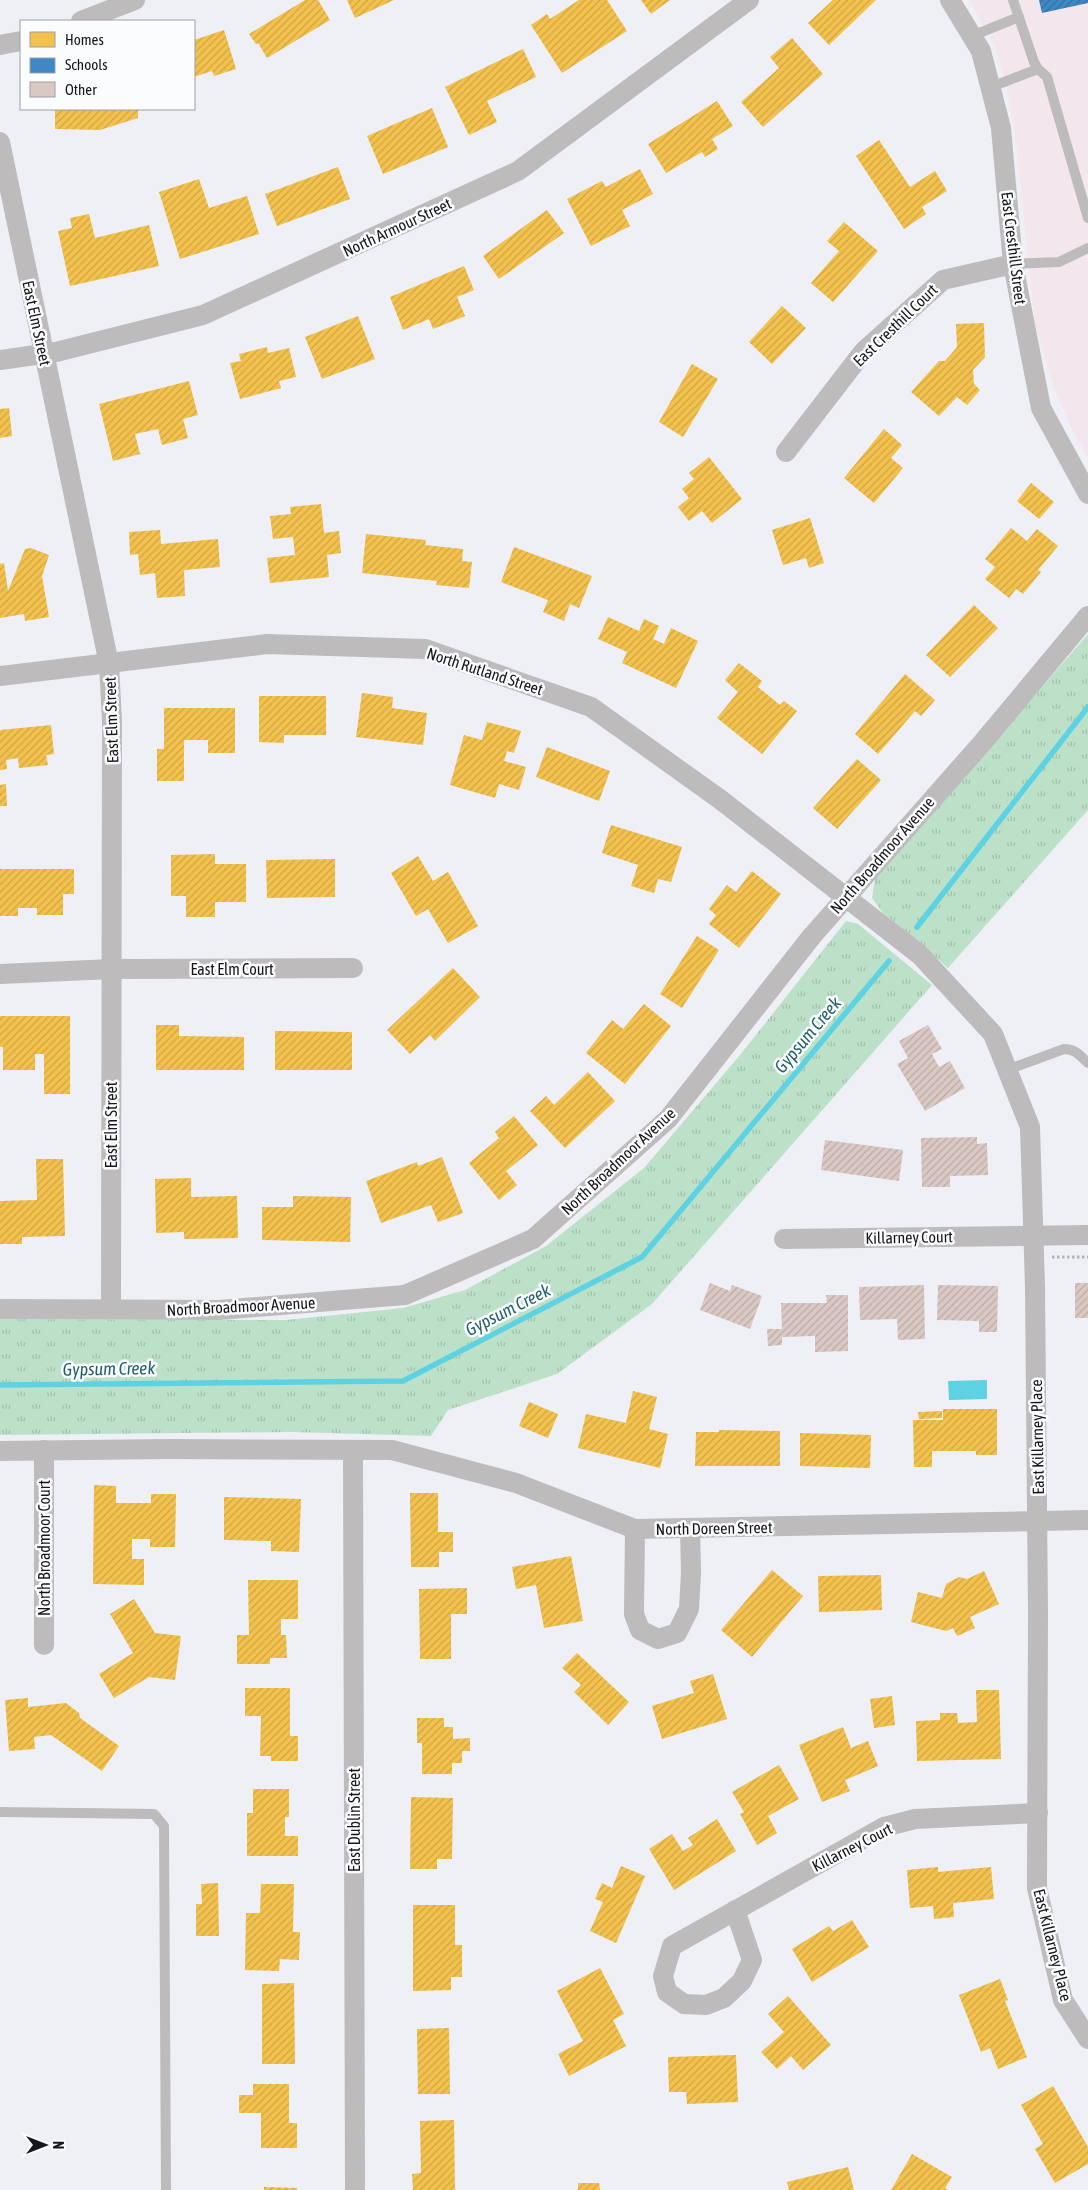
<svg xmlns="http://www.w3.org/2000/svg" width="1088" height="2190" font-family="'Asap Condensed',sans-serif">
	<defs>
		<pattern id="grass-tufts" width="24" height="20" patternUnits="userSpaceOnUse" patternTransform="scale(1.25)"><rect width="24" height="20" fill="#bde1c8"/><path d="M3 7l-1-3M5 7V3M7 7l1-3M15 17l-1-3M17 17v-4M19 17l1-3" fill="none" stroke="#a2c0ab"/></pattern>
		<pattern id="homes-hatch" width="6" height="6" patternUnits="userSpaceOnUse" patternTransform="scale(1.25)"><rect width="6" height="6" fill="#f2c14e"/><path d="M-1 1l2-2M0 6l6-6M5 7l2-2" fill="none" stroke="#cfa544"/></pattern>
		<pattern id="schools-hatch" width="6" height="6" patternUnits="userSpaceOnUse" patternTransform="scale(1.25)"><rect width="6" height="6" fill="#3f88c5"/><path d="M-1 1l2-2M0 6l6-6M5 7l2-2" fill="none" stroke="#346e9f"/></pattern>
		<pattern id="building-hatch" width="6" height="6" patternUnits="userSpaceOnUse" patternTransform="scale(1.25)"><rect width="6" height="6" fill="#dac8c3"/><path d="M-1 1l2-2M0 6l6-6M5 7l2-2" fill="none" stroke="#baaba7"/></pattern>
	</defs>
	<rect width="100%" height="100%" fill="#eef0f6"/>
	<!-- education -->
	<polygon fill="#f3e6ec" points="969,0 1088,0 1088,458 1071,427 1054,388 1035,325 1017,149 1007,90 996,48"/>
	<!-- grass -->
	<g fill="url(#grass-tufts)">
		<polygon points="1088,634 1088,810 948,968 883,913 872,898 875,879"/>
		<polygon points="846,921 858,924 932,985 652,1304 557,1374 448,1410 431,1436 292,1432 0,1435 0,1319 286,1320 403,1308 465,1290 546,1246 644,1168 740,1055"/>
	</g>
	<!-- water -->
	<polygon fill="#5dd2e2" points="987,1380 987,1399 949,1400 948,1381"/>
	<!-- homes -->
	<g fill="url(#homes-hatch)">
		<polygon points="305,0 318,0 330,20 267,58 258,43 256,44 249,34"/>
		<polygon points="347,0 394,0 355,18"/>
		<polygon points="579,0 607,0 627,31 562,73 531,25 547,14 550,19"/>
		<polygon points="641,0 670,0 651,14"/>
		<polygon points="833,0 876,0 829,45 808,23"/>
		<polygon points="224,30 236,69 214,76 212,71 194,77 194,40"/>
		<polygon points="792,38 823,74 763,127 741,102 779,68 770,57"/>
		<polygon points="523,49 536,77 487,101 497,122 469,135 445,87"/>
		<polygon points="717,101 733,126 712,139 718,149 705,157 702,152 666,173 648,144"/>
		<polygon points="432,108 448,147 383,174 367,136"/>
		<polygon points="55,109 138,109 138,118 100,130 55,129"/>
		<polygon points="879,140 910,187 935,171 947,191 922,207 926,214 904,229 856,156"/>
		<polygon points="338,167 350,199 277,226 265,194"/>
		<polygon points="640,169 653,194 622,210 630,226 591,246 567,199 602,181 606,187"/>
		<polygon points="199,179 209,208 247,196 259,234 180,259 159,192"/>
		<polygon points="547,210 564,233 499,279 483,256"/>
		<polygon points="89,214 95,238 149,225 159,266 70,286 58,231 72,228 70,218"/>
		<polygon points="844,222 878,251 833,302 811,283 839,251 827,241"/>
		<polygon points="464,266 474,290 457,297 465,316 433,329 429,319 403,330 390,297"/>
		<polygon points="782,306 806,328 772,364 749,342"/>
		<polygon points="358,316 375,359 322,379 305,337"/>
		<polygon points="984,323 985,357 973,370 974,384 980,390 967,405 957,397 939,416 911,392 939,361 945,361 957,347 956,324"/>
		<polygon points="267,347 268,353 289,348 296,377 279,381 281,388 240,399 230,363 241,361 239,354"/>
		<polygon points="692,364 718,379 683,437 659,422"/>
		<polygon points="189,381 198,415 183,419 188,438 162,445 158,429 135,434 140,454 113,461 99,404"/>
		<polygon points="9,408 12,436 0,438 0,409"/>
		<polygon points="884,429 902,445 891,458 903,468 874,503 844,478"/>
		<polygon points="709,457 742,499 712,523 702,511 689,521 678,507 689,498 682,489 694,479 689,473"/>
		<polygon points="1031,483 1054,502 1039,519 1017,501"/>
		<polygon points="321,504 324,533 339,531 341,553 327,555 329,577 270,583 267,558 295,555 293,537 273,539 270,516 291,514 290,507"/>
		<polygon points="810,518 824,563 809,568 806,558 783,565 772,530"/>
		<polygon points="1011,528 1027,541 1037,529 1058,546 1038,570 1041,572 1023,594 1016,589 1009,598 985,579 995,567 985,559"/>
		<polygon points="160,530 161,544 218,539 220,567 184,570 185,596 157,598 155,573 140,575 138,554 130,555 129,532"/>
		<polygon points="366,534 426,540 425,545 463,549 462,561 472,562 469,588 436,585 437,581 362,573"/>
		<polygon points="514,547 592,576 579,608 570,604 564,621 543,612 548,600 501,582"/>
		<polygon points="31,548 49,555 42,576 49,617 25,621 24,614 0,618 0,564 4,563 8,591 25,549"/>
		<polygon points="974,605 998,628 950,677 926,655"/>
		<polygon points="608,617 639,631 644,619 659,626 653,639 664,644 671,628 698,641 676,688 622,663 627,652 598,639"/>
		<polygon points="739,663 762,681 758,687 780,705 784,701 797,711 762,754 717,718 738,692 725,680"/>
		<polygon points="905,674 935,700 921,716 915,711 878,754 855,734"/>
		<polygon points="362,693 393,697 392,708 427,713 423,745 356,737"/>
		<polygon points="259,696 326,696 326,735 284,735 284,743 259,742"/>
		<polygon points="164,708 235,708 235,753 208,753 208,740 184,740 184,781 157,781 157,749 164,749"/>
		<polygon points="487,722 521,731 514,753 507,751 504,761 526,767 519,790 499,784 495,798 450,785 464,735 482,740"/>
		<polygon points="51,725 54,754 46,755 48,765 19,768 18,758 6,760 7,769 0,770 0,730"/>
		<polygon points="547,747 610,771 599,801 536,777"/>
		<polygon points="857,759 881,780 837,829 813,808"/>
		<polygon points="6,784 7,806 0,806 0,785"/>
		<polygon points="611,825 682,847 671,882 658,879 654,893 631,886 638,865 602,853"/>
		<polygon points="215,854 215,864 246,864 246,902 215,902 215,917 186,917 186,896 171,896 171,855"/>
		<polygon points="418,856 433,881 448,872 478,926 448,943 428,909 416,916 391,873"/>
		<polygon points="335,859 335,897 267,898 266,860"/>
		<polygon points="0,869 74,869 74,894 63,894 63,915 37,915 37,908 18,908 18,916 0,916"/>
		<polygon points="752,871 781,894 739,948 709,924 716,915 709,909 727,885 736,892"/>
		<polygon points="697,936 719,950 682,1008 660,994"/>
		<polygon points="453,968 480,997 435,1041 430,1035 410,1054 387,1030"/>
		<polygon points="644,1004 671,1026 625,1084 586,1053 612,1020 623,1029"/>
		<polygon points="0,1016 70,1016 70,1094 44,1094 44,1054 35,1054 35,1070 3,1070 3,1047 0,1047"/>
		<polygon points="156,1025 179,1025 179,1036 244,1037 244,1070 156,1070"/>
		<polygon points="275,1031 352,1032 352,1070 275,1070"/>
		<polygon points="588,1072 615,1101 565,1148 530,1111 546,1096 554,1105"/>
		<polygon points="514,1116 538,1145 506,1171 517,1185 499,1200 469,1163 499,1138 495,1132"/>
		<polygon points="442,1157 463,1213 438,1222 431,1205 381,1223 366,1181 417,1162 418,1166"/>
		<polygon points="36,1159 63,1159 65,1236 22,1237 22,1244 0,1244 0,1201 37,1200"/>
		<polygon points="191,1178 191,1197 237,1196 238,1238 184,1239 184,1232 156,1233 155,1179"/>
		<polygon points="293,1196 351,1197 350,1242 262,1240 262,1207 293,1207"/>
		<polygon points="633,1391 657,1397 649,1429 668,1434 660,1468 578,1448 586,1414 626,1423"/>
		<polygon points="529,1402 558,1414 548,1438 519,1426"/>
		<polygon points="943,1409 997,1409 997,1455 976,1455 976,1451 932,1451 932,1467 914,1467 913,1420 943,1420"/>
		<polygon points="942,1411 942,1418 919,1419 918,1412"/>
		<polygon points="719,1430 780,1431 780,1466 695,1466 696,1432 719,1432"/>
		<polygon points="800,1433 871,1435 870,1468 800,1466"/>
		<polygon points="94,1485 116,1486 116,1503 151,1503 151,1494 176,1494 175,1547 150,1547 150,1539 132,1539 132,1559 144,1559 144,1585 93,1584"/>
		<polygon points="410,1493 438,1493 438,1532 453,1532 453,1552 439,1552 439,1567 411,1567"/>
		<polygon points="224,1497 301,1499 299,1552 271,1551 271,1541 224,1540"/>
		<polygon points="571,1556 583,1621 544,1628 536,1585 516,1589 512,1567"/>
		<polygon points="772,1570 803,1596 752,1657 721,1630"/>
		<polygon points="984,1571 999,1604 970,1617 975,1628 957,1636 953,1628 946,1631 911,1622 918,1592 942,1598 946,1584 959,1577 967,1579"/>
		<polygon points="881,1575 882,1610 819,1612 818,1576"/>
		<polygon points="248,1580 298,1580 298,1619 281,1619 281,1635 286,1635 287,1658 270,1658 270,1664 237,1664 237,1635 249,1635"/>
		<polygon points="467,1588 467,1614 451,1614 451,1659 420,1659 419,1589"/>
		<polygon points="134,1599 155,1633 181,1636 175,1680 149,1677 114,1698 99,1674 133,1653 110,1614"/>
		<polygon points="577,1653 629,1702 608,1725 574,1692 581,1685 562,1668"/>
		<polygon points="713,1674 727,1719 662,1739 652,1706 694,1693 690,1681"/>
		<polygon points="245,1688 290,1688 290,1736 298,1736 298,1761 271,1761 271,1756 260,1756 261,1716 245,1716"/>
		<polygon points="976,1690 999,1690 1001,1759 917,1761 916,1721 940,1720 940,1713 957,1713 958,1723 977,1722"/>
		<polygon points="892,1696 895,1725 874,1728 870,1699"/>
		<polygon points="28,1698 28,1707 66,1703 79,1713 80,1718 119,1746 102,1771 51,1735 34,1737 35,1749 9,1751 5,1700"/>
		<polygon points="417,1718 444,1718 444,1727 453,1727 453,1739 470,1738 470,1751 462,1751 462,1763 452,1763 452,1774 422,1774 422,1743 417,1743"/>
		<polygon points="843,1727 851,1748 868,1741 878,1766 845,1780 850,1791 822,1802 799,1745"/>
		<polygon points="779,1765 799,1799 768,1816 777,1833 757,1845 740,1814 744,1812 732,1792"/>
		<polygon points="253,1789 289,1789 289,1817 285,1817 285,1836 298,1836 298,1856 247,1856 247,1813 253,1813"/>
		<polygon points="411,1797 453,1798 452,1859 437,1859 437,1869 410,1869"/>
		<polygon points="717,1819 736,1851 674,1890 649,1849 672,1834 683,1851 693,1845 688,1838"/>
		<polygon points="621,1866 645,1876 616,1943 590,1931 603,1902 595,1899 602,1883 612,1888"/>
		<polygon points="938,1867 938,1872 991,1867 994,1899 953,1903 954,1917 934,1919 933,1906 910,1908 907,1870"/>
		<polygon points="218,1883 219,1936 196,1936 196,1904 202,1904 201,1884"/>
		<polygon points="261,1884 294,1884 293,1932 300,1932 299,1960 280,1959 279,1971 245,1970 246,1913 260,1913"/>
		<polygon points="413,1905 455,1905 455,1945 462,1945 462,1977 451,1977 451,1990 413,1991"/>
		<polygon points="852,1920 869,1947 812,1982 792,1949 829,1926 833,1931"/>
		<polygon points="600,1968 624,2014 613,2020 626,2046 569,2076 558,2054 583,2041 557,1991"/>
		<polygon points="1000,1979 1008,2000 1005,2001 1027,2057 998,2069 990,2048 981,2052 959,1995"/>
		<polygon points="294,1983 295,2064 262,2064 262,1984"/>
		<polygon points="788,1996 831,2045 803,2070 791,2056 777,2069 761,2052 784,2032 768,2014"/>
		<polygon points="449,2028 450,2094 418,2094 417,2029"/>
		<polygon points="736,2055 738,2102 687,2104 686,2092 669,2092 668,2057"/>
		<polygon points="253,2084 289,2084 289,2123 297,2123 297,2148 261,2148 261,2113 239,2113 239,2095 253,2095"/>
		<polygon points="1053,2086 1088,2147 1088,2164 1055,2183 1035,2149 1043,2144 1021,2105"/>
		<polygon points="454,2120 455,2190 413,2190 412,2174 421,2173 420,2121"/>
		<polygon points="912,2154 952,2177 945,2188 948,2190 891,2190"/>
		<polygon points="848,2167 854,2190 789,2190 787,2182"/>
		<polygon points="578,2183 599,2183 600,2190 578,2190"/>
		<polygon points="264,2187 297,2188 297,2190 264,2190"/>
	</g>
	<!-- schools -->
	<polygon fill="url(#schools-hatch)" points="1039,0 1088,0 1088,3 1042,13"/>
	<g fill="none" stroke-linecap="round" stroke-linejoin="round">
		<!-- stream -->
		<g stroke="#5dd2e2" stroke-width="5.5">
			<polyline points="917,927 1088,707"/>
			<polyline points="0,1385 403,1381 642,1257 889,961"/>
		</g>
	</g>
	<!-- building -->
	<g fill="url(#building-hatch)">
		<polygon points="928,1025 942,1049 932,1054 939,1067 950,1061 965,1088 925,1111 897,1064 908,1058 899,1041"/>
		<polygon points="977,1137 977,1144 987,1143 988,1175 950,1176 950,1187 922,1187 921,1138"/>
		<polygon points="825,1140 903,1150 899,1181 821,1170"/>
		<polygon points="710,1283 730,1291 732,1285 762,1296 750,1329 700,1310"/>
		<rect x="1075" y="1283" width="13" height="35"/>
		<polygon points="924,1285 925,1339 898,1340 897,1319 860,1320 859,1287"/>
		<polygon points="938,1285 998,1286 997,1332 979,1332 979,1321 937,1320"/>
		<polygon points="826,1295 848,1295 848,1351 815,1352 815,1336 782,1337 782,1345 768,1346 767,1329 782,1329 781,1303 827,1303"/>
	</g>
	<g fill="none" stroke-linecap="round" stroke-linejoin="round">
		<!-- path -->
		<polyline stroke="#b5b4b7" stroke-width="3" stroke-dasharray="2.5 2.5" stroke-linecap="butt" points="1052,1257 1088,1257"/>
		<!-- lane -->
		<g stroke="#bdbbbc" stroke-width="10">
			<polyline points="1013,0 1034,62 1038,69 1047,77 1088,218"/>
			<polyline points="972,36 1019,17"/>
			<polyline points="991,87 1038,69"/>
			<polyline points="1013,264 1059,262 1088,248"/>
			<path d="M1007,1070L1064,1049C1075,1049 1080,1055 1088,1063"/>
			<polyline points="0,1812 154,1814 164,1826 166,2190"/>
		</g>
		<!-- street -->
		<g stroke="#bdbbbc" stroke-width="20">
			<polyline points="950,0 981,51 1001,128 1013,264 1041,408 1088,494"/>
			<polyline points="81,21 135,0"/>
			<polyline points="0,45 21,41"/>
			<polyline points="0,142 109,664 112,721 111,1309"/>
			<polyline points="0,360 56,352 203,315 518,171 749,0"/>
			<polyline points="786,452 863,352 943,280 1013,264"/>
			<polyline points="0,676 267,644 425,649 591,707 721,800 920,955 993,1034 1030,1127 1035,1287 1038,1613 1037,1888 1063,2000 1088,2039"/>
			<polyline points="0,974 112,969 353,968"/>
			<polyline points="784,1239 1088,1235"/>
			<polyline points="0,1309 219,1310 405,1295 533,1239 668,1119 812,936 983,742 1088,616"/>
			<polyline points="353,1450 355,2190"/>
			<polyline points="0,1451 168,1449 392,1450 516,1483 635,1529 1088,1520"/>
			<polyline points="635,1529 634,1614 640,1630 658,1639 677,1633 689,1609 691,1573 690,1528"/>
			<polyline points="44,1645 44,1450"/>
			<polyline points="735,1910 752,1960 742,1981 724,1998 706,2005 684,2004 667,1992 663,1976 672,1946 884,1827 915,1819 1038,1813"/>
		</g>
	</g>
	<g text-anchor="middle" stroke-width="5" stroke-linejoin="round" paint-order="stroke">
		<!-- street labels -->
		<g font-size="16" fill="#16171b" stroke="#fbfcfe">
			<text transform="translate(397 227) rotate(-25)" y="6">North Armour Street</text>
			<text transform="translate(1014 248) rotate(83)" y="6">East Cresthill Street</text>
			<text transform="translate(37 323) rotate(78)" y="6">East Elm Street</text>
			<text transform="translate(895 325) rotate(-44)" y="6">East Cresthill Court</text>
			<text transform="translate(485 671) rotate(18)" y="6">North Rutland Street</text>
			<text transform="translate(111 720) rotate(-92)" y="6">East Elm Street</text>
			<text transform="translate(882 855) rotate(-49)" y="6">North Broadmoor Avenue</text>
			<text x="232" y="975">East Elm Court</text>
			<text transform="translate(111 1125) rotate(-90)" y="6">East Elm Street</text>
			<text transform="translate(618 1161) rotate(-43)" y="6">North Broadmoor Avenue</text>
			<text transform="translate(909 1237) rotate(-1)" y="6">Killarney Court</text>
			<text transform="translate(241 1306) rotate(-3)" y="6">North Broadmoor Avenue</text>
			<text transform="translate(1037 1437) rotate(-91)" y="6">East Killarney Place</text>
			<text transform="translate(714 1528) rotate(-1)" y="6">North Doreen Street</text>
			<text transform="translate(44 1548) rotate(-90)" y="6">North Broadmoor Court</text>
			<text transform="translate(354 1820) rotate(-90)" y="6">East Dublin Street</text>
			<text transform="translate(852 1847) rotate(-27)" y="6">Killarney Court</text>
			<text transform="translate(1053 1945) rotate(76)" y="6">East Killarney Place</text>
		</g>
		<!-- water labels -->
		<g font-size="18" font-style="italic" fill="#25616a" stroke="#fbfcfe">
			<text transform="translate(808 1035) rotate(-50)" y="6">Gypsum Creek</text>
			<text transform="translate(508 1310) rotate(-27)" y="6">Gypsum Creek</text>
			<text transform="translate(109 1369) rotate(-1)" y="6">Gypsum Creek</text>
		</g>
	</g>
	<!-- legend -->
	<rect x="20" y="20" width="175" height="90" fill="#fbfcfe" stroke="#9fa0a3"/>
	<rect x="30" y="32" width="25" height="15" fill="#f2c14e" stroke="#9fa0a3"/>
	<text x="65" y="45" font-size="15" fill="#16171b">Homes</text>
	<rect x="30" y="58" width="25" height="15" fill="#3f88c5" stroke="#9fa0a3"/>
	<text x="65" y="70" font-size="15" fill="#16171b">Schools</text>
	<rect x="30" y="82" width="25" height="15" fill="#dac8c3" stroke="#9fa0a3"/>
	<text x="65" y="95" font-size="15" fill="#16171b">Other</text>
	<!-- north arrow -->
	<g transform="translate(45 2145) rotate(90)" stroke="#fbfcfe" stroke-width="4" paint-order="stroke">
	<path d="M0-4L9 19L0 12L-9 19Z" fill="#16171b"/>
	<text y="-8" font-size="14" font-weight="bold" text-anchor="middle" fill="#16171b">N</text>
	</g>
</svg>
